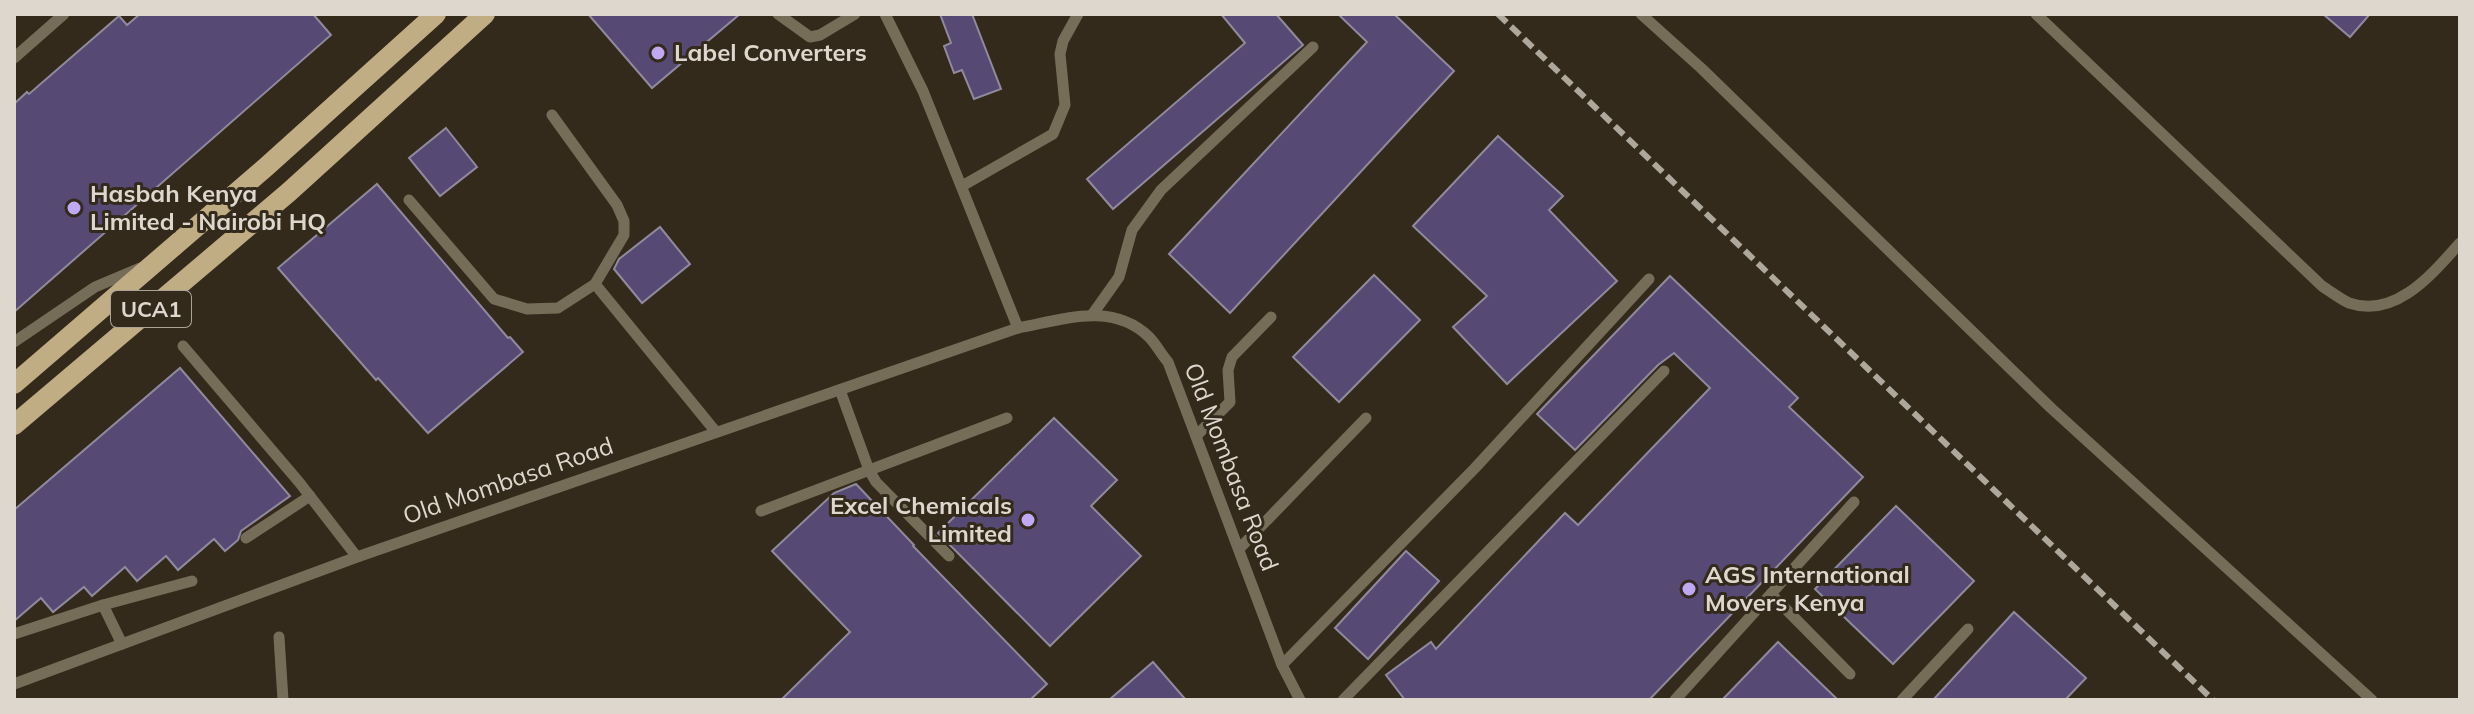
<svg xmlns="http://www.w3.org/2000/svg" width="2474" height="714" font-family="Mulish,sans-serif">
	<rect width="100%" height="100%" fill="#342a1b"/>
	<!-- building -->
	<g fill="#564973" stroke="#8f8a9d" stroke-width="2">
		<polygon points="140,14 313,14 331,35 14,312 14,104 27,92 29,94 119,16 127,25"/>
		<polygon points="588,14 740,14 652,88"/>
		<polygon points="940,14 972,14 1001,89 974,99 962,70 954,73 944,46 951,43"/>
		<polygon points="1221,14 1276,14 1303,45 1113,209 1087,179 1245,43"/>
		<polygon points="1338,14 1394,14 1454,71 1230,313 1169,254 1367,42"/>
		<polygon points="2323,14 2370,14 2350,37"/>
		<polygon points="446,128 477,167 440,196 409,158"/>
		<polygon points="1498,136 1563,196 1549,210 1617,281 1507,384 1453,327 1487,296 1413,226"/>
		<polygon points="377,184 508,338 510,337 523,352 428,433 378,378 376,380 278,268"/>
		<polygon points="660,227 690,264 642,303 614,269 619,259"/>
		<polygon points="1374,275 1420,320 1339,402 1293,357"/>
		<polygon points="1670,276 1798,398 1789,407 1863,477 1649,700 1405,700 1386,675 1431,642 1436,649 1565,513 1578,525 1710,388 1674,353 1658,365 1575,450 1537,414"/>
		<polygon points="180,368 290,496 241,531 238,540 225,551 214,539 178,570 166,556 137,581 125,567 92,596 84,587 53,612 41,598 14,621 14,510"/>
		<polygon points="1054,418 1117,480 1091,506 1141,556 1050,646 938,533"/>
		<polygon points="856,484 914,545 913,546 1047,684 1030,700 781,700 850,632 772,551 834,493"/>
		<polygon points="1896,506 1974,581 1893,664 1815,589"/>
		<polygon points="1406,551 1439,581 1368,659 1335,628"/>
		<polygon points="2014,612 2086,678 2065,700 1933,700"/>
		<polygon points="1778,642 1838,700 1722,700"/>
		<polygon points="1153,662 1186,700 1109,700"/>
	</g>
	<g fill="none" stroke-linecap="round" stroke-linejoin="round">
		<!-- lane -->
		<g stroke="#766d59" stroke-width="11">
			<polyline points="778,14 810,37 820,35 855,14"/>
			<polyline points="885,14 923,91 1018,328"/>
			<polyline points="1641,14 1701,68 2051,408 2372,700"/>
			<path d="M2036,14L2322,286C2330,291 2340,299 2349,303C2396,319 2433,273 2460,243"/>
			<polyline points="14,58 64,14"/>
			<polyline points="962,186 1053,134 1065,105 1060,54 1063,41 1078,14"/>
			<polyline points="409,200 494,299 527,309 558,308 595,284 624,235 624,221 617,205 552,115"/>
			<polyline points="595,284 716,432"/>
			<polyline points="1092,315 1119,277 1132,230 1161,190 1313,47"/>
			<polyline points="14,342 95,287 140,268"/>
			<polyline points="183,346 299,482 357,557"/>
			<polyline points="840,390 869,470 876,482 949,556"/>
			<polyline points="1196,436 1230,402 1228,370 1232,357 1271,317"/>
			<polyline points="761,511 1007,418"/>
			<polyline points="246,538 310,496"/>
			<polyline points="1239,549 1366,418"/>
			<polyline points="1771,594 1850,674"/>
			<polyline points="103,605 122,644"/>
			<polyline points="14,634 103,605 192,581"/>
			<polyline points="279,637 283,700"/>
			<polyline points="1282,665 1475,468 1649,279"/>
			<path d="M14,684L357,557L1018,328C1062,320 1112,301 1149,337C1156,344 1161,354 1168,362L1282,665L1300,700"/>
			<polyline points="1343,700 1664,371"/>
			<polyline points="1675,700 1854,502"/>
			<polyline points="1902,700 1968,629"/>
		</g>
		<!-- primary -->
		<g stroke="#c1ad84" stroke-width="20">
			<polyline points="14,384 266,167 436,14"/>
			<polyline points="14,425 289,192 485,14"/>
		</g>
		<!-- rail -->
		<polyline stroke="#aea79c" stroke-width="6" stroke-dasharray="12 6" stroke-linecap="butt" points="1498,14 2213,700"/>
	</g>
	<!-- markers -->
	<g fill="#c1a8f3" stroke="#342a1b" stroke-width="3">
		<circle cx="658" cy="53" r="8"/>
		<circle cx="74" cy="208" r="8"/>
		<circle cx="1028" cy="520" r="8"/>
		<circle cx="1689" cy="589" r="8"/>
	</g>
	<g text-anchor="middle" stroke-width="6" stroke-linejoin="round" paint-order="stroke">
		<!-- shield labels -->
		<rect fill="#342a1b" stroke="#aaa398" stroke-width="2" x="111" y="291" width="80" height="36" rx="6"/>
		<g font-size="22" font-weight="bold" fill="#ddd7ce">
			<text x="151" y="317">UCA1</text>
		</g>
		<!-- poi labels -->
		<g font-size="24" font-weight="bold" fill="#ddd7ce" stroke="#342a1b" text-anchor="start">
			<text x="674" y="61">Label Converters</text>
			<text x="90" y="202">Hasbah Kenya<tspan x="90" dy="28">Limited - Nairobi HQ</tspan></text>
			<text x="1012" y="514" text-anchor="end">Excel Chemicals<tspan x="1012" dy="28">Limited</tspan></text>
			<text x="1705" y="583">AGS International<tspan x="1705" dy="28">Movers Kenya</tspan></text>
		</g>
		<!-- street labels -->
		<g font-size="24" fill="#ddd7ce" stroke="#342a1b">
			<text transform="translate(1231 467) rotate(69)" y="8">Old Mombasa Road</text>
			<text transform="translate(508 481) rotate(-19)" y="8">Old Mombasa Road</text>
		</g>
	</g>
	<!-- border -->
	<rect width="2474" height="714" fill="none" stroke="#ddd7ce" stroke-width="32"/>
</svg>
